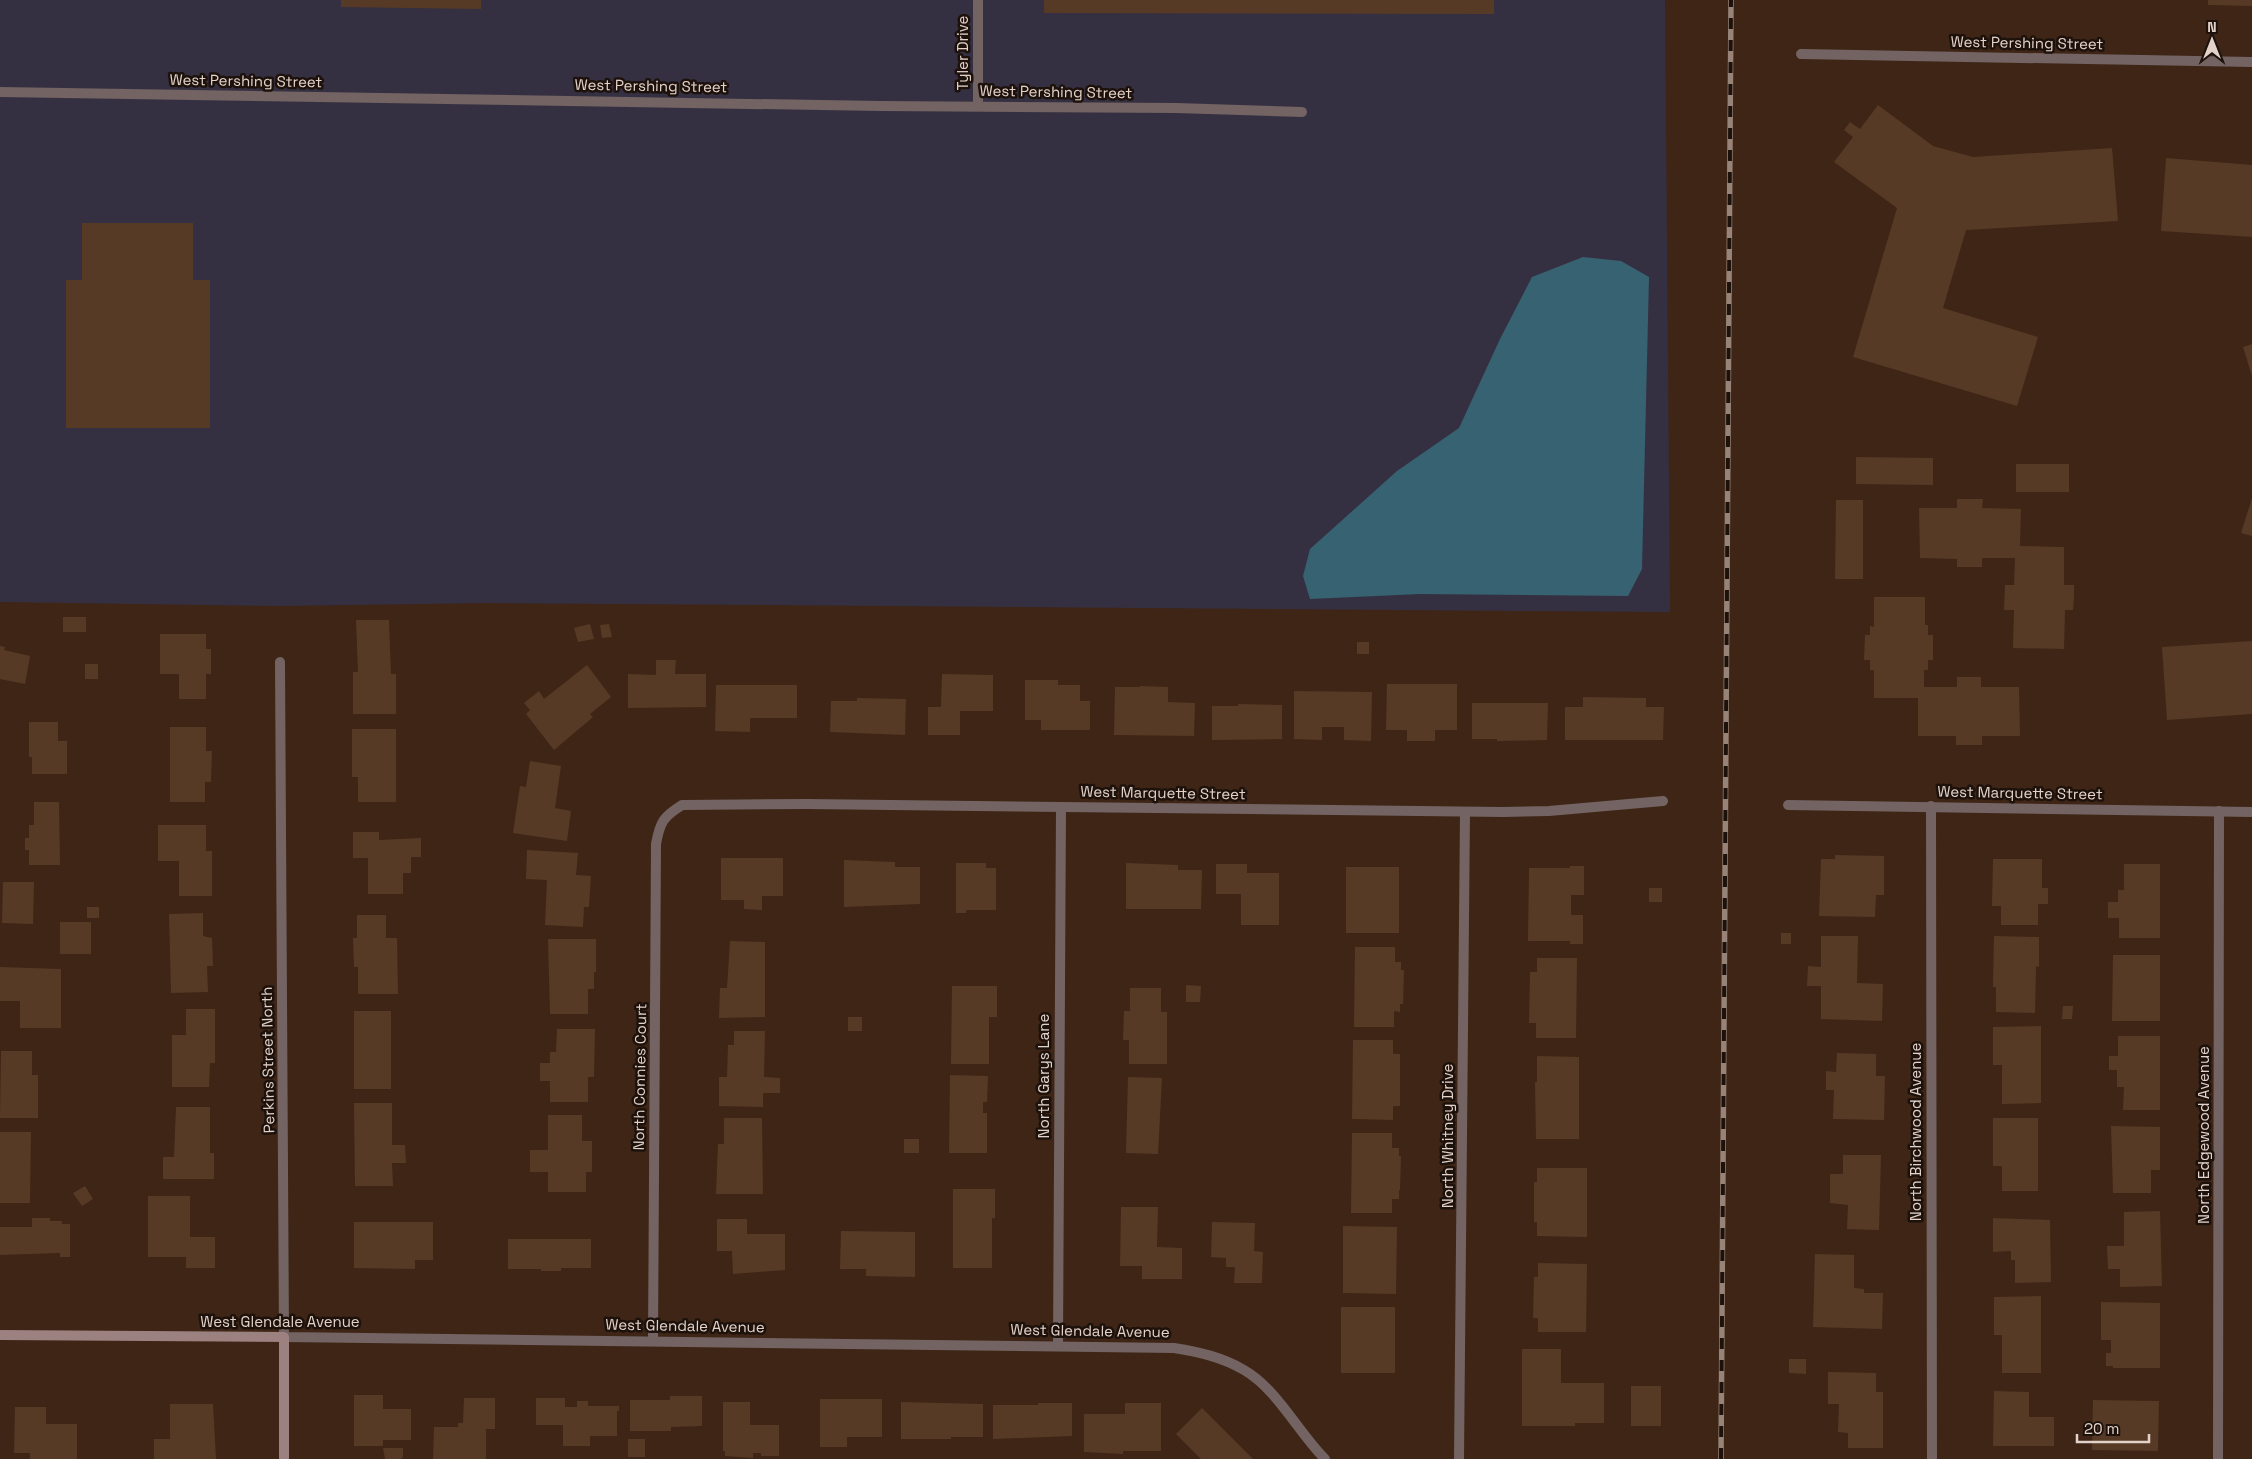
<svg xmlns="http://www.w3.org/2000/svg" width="2252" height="1459" font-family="'Space Grotesk',sans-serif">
	<rect width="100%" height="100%" fill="#3e2516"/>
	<!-- industrial -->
	<polygon fill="#353041" points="0,0 1665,0 1670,612 488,603 280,606 0,602"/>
	<!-- water -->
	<polygon fill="#376271" points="1583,257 1621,261 1649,277 1642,569 1628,596 1420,594 1310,599 1303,576 1310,549 1397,471 1459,428 1500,339 1532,277"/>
	<!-- building -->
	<g fill="#573a25">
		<polygon points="341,0 481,0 481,9 341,7"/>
		<polygon points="1044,0 1494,0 1494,14 1044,13"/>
		<polygon points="2208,0 2252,0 2252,6 2208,5"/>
		<polygon points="1878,105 1933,146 1973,157 2112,148 2118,221 1966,230 1943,308 2038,337 2017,406 1853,357 1897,208 1834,162 1853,137 1844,130 1850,122 1860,129"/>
		<polygon points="2166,158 2252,165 2252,237 2161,231"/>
		<polygon points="82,223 193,223 193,280 210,280 210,428 66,428 66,280 82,280"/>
		<polygon points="2252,344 2252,376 2243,347"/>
		<polygon points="1856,457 1933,458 1933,485 1856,484"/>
		<rect x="2016" y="464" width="53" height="28"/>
		<polygon points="2252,498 2252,536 2241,533"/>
		<polygon points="1957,499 1983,499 1982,508 2021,509 2020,546 2064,547 2064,585 2074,585 2074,598 2073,610 2065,610 2064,649 2013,648 2014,610 2004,610 2005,585 2014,585 2015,558 1982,558 1982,567 1957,567 1957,559 1920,558 1919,508 1957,508"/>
		<polygon points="1836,500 1863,500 1863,579 1835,579"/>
		<polygon points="1874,597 1925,597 1925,625 1928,625 1928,635 1933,635 1933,660 1928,660 1928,670 1924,670 1924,687 1957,687 1957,677 1981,677 1981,687 2019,687 2020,736 1982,736 1982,745 1956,745 1956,736 1918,736 1918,698 1874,698 1874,670 1870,670 1870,660 1864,660 1865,635 1870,635 1870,626 1874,627"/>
		<rect x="63" y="617" width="23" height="15"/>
		<polygon points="356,620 389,620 391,674 396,674 396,714 353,714 353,672 358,672"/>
		<polygon points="590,624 594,639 578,642 574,628"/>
		<polygon points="609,624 612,637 602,638 600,625"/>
		<polygon points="160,634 206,634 206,649 211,649 211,674 206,674 206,699 179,699 179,674 160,674"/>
		<polygon points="2252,641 2252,714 2167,720 2162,647"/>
		<rect x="1357" y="642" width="12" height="12"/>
		<polygon points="0,646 5,647 4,650 30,656 25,684 0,679"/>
		<polygon points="656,660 676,660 675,674 706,674 706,707 628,708 628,674 656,675"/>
		<rect x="85" y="664" width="13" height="15"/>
		<polygon points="587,665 611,697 590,714 593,717 554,750 526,714 530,710 524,703 539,691 544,699"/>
		<polygon points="942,674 993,675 993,711 960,711 960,735 928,735 928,707 941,707"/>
		<polygon points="1025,680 1058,680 1058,685 1080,685 1080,701 1090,701 1090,730 1041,730 1041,720 1025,720"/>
		<polygon points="1387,684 1457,684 1457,730 1435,730 1435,741 1407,741 1407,730 1386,730"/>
		<polygon points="716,685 797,685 797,718 750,718 750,732 715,731"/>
		<polygon points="1140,686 1168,687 1168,702 1195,703 1194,736 1114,735 1115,687 1140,687"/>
		<polygon points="1294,691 1372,692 1371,741 1344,740 1344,727 1322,727 1322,740 1294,739"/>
		<polygon points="1583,697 1646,698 1646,707 1664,707 1663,740 1565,740 1565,707 1583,707"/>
		<polygon points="857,698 906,699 905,735 830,732 831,701 857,701"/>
		<polygon points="1472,703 1548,703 1547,740 1497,741 1497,739 1472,739"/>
		<polygon points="1238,704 1282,705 1282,739 1212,740 1212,706 1238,706"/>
		<polygon points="29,722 58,722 58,741 67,741 67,774 32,774 32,757 29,757"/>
		<polygon points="170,727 206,727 206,751 212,751 211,782 205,782 205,802 170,802"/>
		<polygon points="352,729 396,729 396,802 358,802 358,777 352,777"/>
		<polygon points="530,761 561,766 555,808 571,811 567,841 513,833 520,786 526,787"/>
		<polygon points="34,802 59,802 60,865 29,865 29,850 25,850 25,838 29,838 29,825 34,825"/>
		<polygon points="158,825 206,825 206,851 212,851 212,896 179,896 179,861 158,861"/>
		<polygon points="353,832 379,832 379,840 421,838 421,857 411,857 411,873 403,873 403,894 368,894 368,858 353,858"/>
		<polygon points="527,850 578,853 576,875 591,876 589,907 584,907 583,927 545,925 547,880 526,879"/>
		<polygon points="1835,855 1884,856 1884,895 1876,895 1875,917 1819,916 1821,859 1835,859"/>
		<polygon points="721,858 783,858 783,896 762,896 762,910 744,909 744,900 721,900"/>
		<polygon points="1993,859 2042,859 2042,888 2048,888 2048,904 2038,904 2038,925 2001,925 2001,906 1992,906"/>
		<polygon points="844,860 895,862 895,867 920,867 920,904 844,907"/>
		<polygon points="956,863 986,863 986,868 996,868 996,910 966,910 966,913 956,913"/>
		<polygon points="1126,863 1178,865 1178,870 1202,870 1201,909 1126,909"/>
		<polygon points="1216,864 1247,864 1247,873 1279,873 1279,925 1241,925 1241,894 1216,894"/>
		<polygon points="2124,864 2160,864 2160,938 2119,938 2119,918 2108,918 2108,902 2118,902 2118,890 2124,890"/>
		<polygon points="1570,866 1584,866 1584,895 1571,895 1571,915 1583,915 1583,944 1570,944 1570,941 1528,941 1529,868 1570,868"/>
		<rect x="1346" y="867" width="53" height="66"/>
		<polygon points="3,882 34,882 33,924 2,923"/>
		<rect x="1649" y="888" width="13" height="14"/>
		<rect x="87" y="907" width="12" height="11"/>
		<polygon points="203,913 203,936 212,938 213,966 207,966 208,992 171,993 169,914"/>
		<polygon points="357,915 386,915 386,938 397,938 398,994 358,994 358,967 354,967 353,938 357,938"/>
		<rect x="60" y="922" width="31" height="32"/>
		<rect x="1781" y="933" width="10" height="11"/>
		<polygon points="1821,936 1858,936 1857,983 1883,984 1882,1021 1821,1019 1821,986 1807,986 1808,966 1821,967"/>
		<polygon points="1994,936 2039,937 2039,967 2036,966 2035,1013 1996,1012 1996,987 1993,987"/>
		<polygon points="548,939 596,939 596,972 594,972 594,989 588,989 588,1014 550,1014"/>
		<polygon points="730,941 765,942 765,1017 719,1018 720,988 727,988"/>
		<polygon points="1355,947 1395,947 1395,962 1401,962 1401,970 1404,970 1403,1004 1400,1004 1400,1012 1394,1011 1394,1027 1354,1027"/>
		<polygon points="2113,955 2160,955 2160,1021 2112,1021"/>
		<polygon points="1537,958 1577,958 1576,1038 1536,1038 1536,1023 1529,1023 1530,972 1537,972"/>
		<polygon points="0,967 61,969 61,1028 20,1028 20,1001 0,1001"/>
		<polygon points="1186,985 1201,986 1200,1002 1186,1002"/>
		<polygon points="952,986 997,986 997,1017 989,1017 989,1064 951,1064"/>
		<polygon points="1130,988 1161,988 1161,1012 1167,1012 1167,1064 1129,1064 1129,1040 1123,1040 1124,1011 1130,1011"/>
		<polygon points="2063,1006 2073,1006 2072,1019 2062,1019"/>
		<polygon points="186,1009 215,1009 215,1063 210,1063 209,1087 172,1087 172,1035 186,1035"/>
		<rect x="354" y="1011" width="37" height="78"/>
		<rect x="848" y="1017" width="14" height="14"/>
		<polygon points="2041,1026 2041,1103 2002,1104 2002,1065 1993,1065 1993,1027"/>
		<polygon points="557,1029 595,1029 594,1077 588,1077 588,1102 550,1102 550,1081 540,1081 540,1063 550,1063 550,1052 556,1052"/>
		<polygon points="734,1031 765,1031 764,1077 780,1078 780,1093 763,1093 763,1107 719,1106 719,1077 727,1077 728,1045 734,1045"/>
		<polygon points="2118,1036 2160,1036 2160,1110 2123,1110 2124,1087 2117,1087 2117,1070 2109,1070 2109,1056 2118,1056"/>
		<polygon points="1353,1040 1393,1040 1393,1054 1400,1054 1400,1106 1393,1106 1393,1120 1352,1119"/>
		<polygon points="1,1051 32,1051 32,1075 38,1075 38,1118 0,1118"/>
		<polygon points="1837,1053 1876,1054 1876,1076 1885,1076 1884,1120 1833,1119 1834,1090 1826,1090 1826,1071 1836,1072"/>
		<polygon points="1537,1056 1579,1057 1579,1139 1536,1139 1535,1082 1537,1082"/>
		<polygon points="950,1075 988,1076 987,1102 983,1102 983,1113 987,1113 987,1153 949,1153"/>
		<polygon points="1128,1077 1162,1078 1158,1154 1126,1153"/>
		<polygon points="354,1103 392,1103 392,1145 405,1145 406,1163 392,1163 393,1186 355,1186"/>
		<polygon points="176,1107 210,1107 210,1153 214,1153 214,1179 163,1179 163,1157 174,1157"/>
		<polygon points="548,1115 582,1115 582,1141 592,1141 592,1172 586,1172 586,1192 548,1192 548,1172 530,1172 530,1150 548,1150"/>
		<polygon points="724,1118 762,1118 763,1194 716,1194 718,1144 724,1144"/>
		<polygon points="1993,1118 2038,1118 2038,1191 2002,1191 2002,1166 1993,1166"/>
		<polygon points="2111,1126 2160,1127 2160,1170 2151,1170 2151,1193 2113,1193"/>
		<polygon points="0,1132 31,1132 30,1203 0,1203"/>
		<polygon points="1352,1133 1392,1133 1392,1148 1399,1148 1399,1156 1401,1156 1400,1190 1399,1190 1399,1199 1392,1199 1392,1213 1351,1213"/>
		<rect x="904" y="1139" width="15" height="14"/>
		<polygon points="1843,1155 1881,1155 1879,1230 1847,1229 1848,1205 1830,1203 1830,1174 1843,1174"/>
		<polygon points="1537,1168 1587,1168 1587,1237 1537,1236 1537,1222 1534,1222 1534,1182 1537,1182"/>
		<polygon points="85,1186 93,1199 82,1206 73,1193"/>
		<polygon points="953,1189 995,1189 995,1218 992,1218 992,1268 953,1268"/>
		<polygon points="148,1196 190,1196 190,1237 215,1237 215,1268 186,1268 186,1257 148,1257"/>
		<polygon points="1121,1207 1158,1207 1157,1247 1182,1248 1182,1279 1142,1279 1142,1266 1120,1266"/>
		<polygon points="2160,1211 2162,1286 2120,1287 2120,1269 2108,1269 2107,1246 2124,1246 2124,1212"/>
		<polygon points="32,1218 50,1218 50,1221 62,1221 62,1224 70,1224 70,1257 60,1257 60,1253 0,1255 0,1227 32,1227"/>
		<polygon points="1993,1218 2050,1220 2051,1282 2015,1283 2015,1260 2011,1260 2011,1251 1993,1252"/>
		<polygon points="717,1219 747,1219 747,1234 785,1234 785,1270 733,1274 732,1251 717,1251"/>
		<polygon points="354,1222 433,1222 433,1260 415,1260 415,1269 354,1268"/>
		<polygon points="1212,1222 1255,1223 1254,1251 1263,1252 1262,1283 1234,1283 1235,1267 1226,1267 1226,1258 1211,1257"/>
		<polygon points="1343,1226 1397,1227 1396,1294 1343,1293"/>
		<polygon points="841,1231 915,1232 915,1277 866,1276 866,1269 840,1269"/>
		<polygon points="508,1239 591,1239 591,1268 561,1268 561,1271 541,1271 541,1269 508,1269"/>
		<polygon points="1815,1254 1854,1255 1854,1288 1864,1289 1864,1293 1883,1293 1882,1329 1813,1327"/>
		<polygon points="1538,1263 1587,1264 1586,1332 1538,1332 1538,1318 1533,1318 1534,1277 1538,1277"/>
		<polygon points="2041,1296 2041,1373 2002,1373 2002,1335 1994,1335 1994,1297"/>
		<polygon points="2101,1302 2160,1303 2160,1368 2113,1368 2113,1366 2106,1366 2106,1353 2111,1353 2111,1340 2101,1340"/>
		<rect x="1341" y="1307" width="54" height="66"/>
		<polygon points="1522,1349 1561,1349 1561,1383 1604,1383 1604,1423 1575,1423 1575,1426 1522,1426"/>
		<polygon points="1789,1359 1806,1359 1806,1374 1789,1373"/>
		<polygon points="1828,1372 1876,1373 1876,1392 1883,1392 1883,1448 1848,1448 1848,1433 1838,1432 1839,1404 1828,1404"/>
		<rect x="1631" y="1386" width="30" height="40"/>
		<polygon points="1994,1391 2029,1392 2029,1417 2054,1417 2054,1446 1993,1446"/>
		<polygon points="354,1395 383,1395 383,1409 411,1409 411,1440 383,1440 383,1446 354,1446"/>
		<polygon points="670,1396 702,1396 702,1426 671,1427 671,1431 630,1431 630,1400 670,1400"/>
		<polygon points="464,1398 495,1398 495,1429 486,1429 486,1459 433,1459 434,1427 458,1427 458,1423 463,1423"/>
		<polygon points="536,1398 565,1398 565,1407 577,1407 577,1401 588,1401 588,1406 619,1406 619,1411 617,1411 617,1436 590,1436 590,1446 563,1446 563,1425 536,1425"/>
		<polygon points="820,1399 882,1399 882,1437 847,1437 847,1447 820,1447"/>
		<polygon points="2093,1400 2159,1401 2158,1451 2092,1450"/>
		<polygon points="723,1402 750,1402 750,1425 779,1425 779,1456 761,1456 761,1453 753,1453 753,1458 725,1456 725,1451 723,1451"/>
		<polygon points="901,1402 983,1404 983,1437 951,1437 951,1439 901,1439"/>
		<polygon points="1038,1403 1072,1403 1072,1436 993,1439 993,1405 1038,1405"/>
		<polygon points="1125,1403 1161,1403 1161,1451 1123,1451 1123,1454 1084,1452 1084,1414 1125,1414"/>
		<polygon points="170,1404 213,1404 216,1459 154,1459 154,1439 170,1439"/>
		<polygon points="15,1407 46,1407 46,1424 77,1424 77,1459 30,1459 30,1453 14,1453"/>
		<polygon points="1202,1408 1253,1459 1201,1459 1176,1434"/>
		<rect x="628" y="1439" width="17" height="18"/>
		<polygon points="383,1448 403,1448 403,1457 401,1459 385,1459"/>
	</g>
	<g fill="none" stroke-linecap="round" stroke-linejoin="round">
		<!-- street -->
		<g stroke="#736362" stroke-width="10">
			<polyline points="1801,54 2252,62"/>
			<polyline points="0,92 881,106 1176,108 1302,112"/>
			<polyline points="978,106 978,0"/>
			<path d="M280,662L284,1337L1174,1348C1199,1352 1222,1357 1244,1370C1277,1389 1298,1432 1325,1459"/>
			<polyline points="1788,805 2252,812"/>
			<polyline points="1931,806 1932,1459"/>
			<path d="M653,1341L656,844C660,822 663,817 682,805L807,804L1503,812L1549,811L1663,801"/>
			<polyline points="1058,1345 1061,807"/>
			<polyline points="1459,1459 1465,812"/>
			<polyline points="2218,1459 2219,811"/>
		</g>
		<!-- secondary -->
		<polyline stroke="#9b8280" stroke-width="10" points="0,1335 284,1337 284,1459"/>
		<defs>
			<polyline id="rail" points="1721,1459 1731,0"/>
		</defs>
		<!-- rail casing -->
		<use href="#rail" stroke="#978377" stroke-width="5.5"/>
		<!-- rail -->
		<use href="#rail" stroke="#1c110b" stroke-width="4" stroke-dasharray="11" stroke-linecap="butt"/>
	</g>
	<g text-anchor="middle" stroke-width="5" stroke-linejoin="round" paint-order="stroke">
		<!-- street labels -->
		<g font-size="15" fill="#e3d2c9" stroke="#1c110b">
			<text transform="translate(2027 43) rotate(1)" y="5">West Pershing Street</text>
			<text transform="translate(963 53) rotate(-90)" y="5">Tyler Drive</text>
			<text transform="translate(246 81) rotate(1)" y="5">West Pershing Street</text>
			<text transform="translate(651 86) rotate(1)" y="5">West Pershing Street</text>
			<text transform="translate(1056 92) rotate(1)" y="5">West Pershing Street</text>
			<text transform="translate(1163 793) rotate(1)" y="5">West Marquette Street</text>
			<text transform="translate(2020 793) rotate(1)" y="5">West Marquette Street</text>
			<text transform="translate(268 1060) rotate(-91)" y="5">Perkins Street North</text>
			<text transform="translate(1044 1076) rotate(-90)" y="5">North Garys Lane</text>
			<text transform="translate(640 1077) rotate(-89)" y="5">North Connies Court</text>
			<text transform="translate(1916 1132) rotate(-90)" y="5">North Birchwood Avenue</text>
			<text transform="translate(2204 1135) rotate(-90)" y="5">North Edgewood Avenue</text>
			<text transform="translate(1448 1136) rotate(-90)" y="5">North Whitney Drive</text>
			<text x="280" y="1327">West Glendale Avenue</text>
			<text transform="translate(685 1326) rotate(1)" y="5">West Glendale Avenue</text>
			<text transform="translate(1090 1331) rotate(1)" y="5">West Glendale Avenue</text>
		</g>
	</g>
	<!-- north arrow -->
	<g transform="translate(2212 40)" stroke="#1c110b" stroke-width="4" paint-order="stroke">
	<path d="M0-4L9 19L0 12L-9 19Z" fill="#e3d2c9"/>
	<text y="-8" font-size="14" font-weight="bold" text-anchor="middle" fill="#e3d2c9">N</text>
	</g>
	<!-- scale -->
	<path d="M2077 1434v8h72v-8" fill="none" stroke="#e3d2c9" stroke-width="2.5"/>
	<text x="2084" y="1434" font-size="15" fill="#e3d2c9" stroke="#1c110b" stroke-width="4" paint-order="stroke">20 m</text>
</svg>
